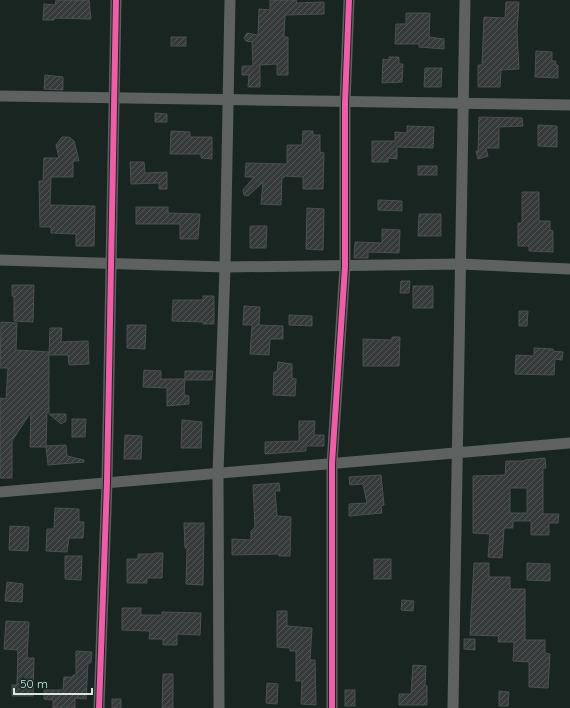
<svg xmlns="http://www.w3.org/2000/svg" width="570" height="708" font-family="Quicksand,sans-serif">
	<defs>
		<pattern id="building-hatch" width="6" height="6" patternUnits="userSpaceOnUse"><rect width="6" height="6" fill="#363a3b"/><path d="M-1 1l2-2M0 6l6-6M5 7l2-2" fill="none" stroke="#525657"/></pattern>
	</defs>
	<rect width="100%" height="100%" fill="#192521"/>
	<!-- building -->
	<g fill="url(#building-hatch)" stroke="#4c5051" fill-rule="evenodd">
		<polygon points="56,0 89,0 91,19 54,18 54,20 43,20 44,4 55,5"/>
		<polygon points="270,0 296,0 297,3 324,2 324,14 285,15 284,37 288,37 288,75 277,75 277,64 260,65 260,87 248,87 249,75 242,75 242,66 253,66 252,42 246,41 244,38 247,33 258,35 259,9 270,10"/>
		<polygon points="506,2 519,2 517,31 519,69 501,70 500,87 478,87 478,65 482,65 484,17 505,18"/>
		<polygon points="406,13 430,13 429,37 444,39 444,49 419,47 419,44 395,44 396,24 406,24"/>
		<rect x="171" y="37" width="15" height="9"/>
		<polygon points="536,51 552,52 552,61 556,61 555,65 558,65 558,78 535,77"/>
		<polygon points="389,57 399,57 399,64 403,64 402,82 382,83 383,59 389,60"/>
		<polygon points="425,68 442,68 441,87 424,87"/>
		<polygon points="45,75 63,77 63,90 44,89"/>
		<polygon points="155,113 167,114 167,122 155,122"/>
		<polygon points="479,117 522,118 523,126 499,127 499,148 486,148 488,156 478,159 476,151 478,151"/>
		<polygon points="538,125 557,126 557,147 538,146"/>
		<polygon points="407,126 434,127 433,148 397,147 397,159 388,158 388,162 372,162 372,141 395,141 395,132 407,133"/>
		<polygon points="171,131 190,132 190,137 212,137 212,159 201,158 201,154 170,154"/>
		<polygon points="303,131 313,131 313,135 320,135 320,152 324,153 323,189 303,189 303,177 284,176 284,178 282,177 281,205 261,204 263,182 248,196 244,195 243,190 254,177 245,177 246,163 287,164 287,145 302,145"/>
		<polygon points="62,137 69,137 74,141 79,161 73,161 73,177 51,177 50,205 95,206 94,246 76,246 76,234 51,233 51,227 40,227 39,181 43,181 44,158 59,158 56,145"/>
		<polygon points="130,162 144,162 145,173 167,172 167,189 159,189 159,183 131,184"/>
		<rect x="418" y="166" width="19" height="9"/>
		<polygon points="522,192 539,192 539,221 550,221 550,230 553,231 553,252 529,251 529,246 518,246 518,223 522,223"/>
		<polygon points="378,200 402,201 402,211 378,210"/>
		<polygon points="136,207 168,207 168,213 200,214 198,239 180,239 180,224 136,224"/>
		<polygon points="307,208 324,209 323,250 306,249"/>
		<polygon points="419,214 441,214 441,236 418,236"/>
		<polygon points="250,226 267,226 266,248 250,248"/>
		<polygon points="382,229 400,230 399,253 368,252 368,258 354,258 355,242 382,243"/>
		<polygon points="401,281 410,281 409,293 400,293"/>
		<polygon points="12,285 34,285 33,322 14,321 14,296 12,296"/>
		<rect x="413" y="286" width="20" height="22"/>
		<polygon points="203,296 214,296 214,324 203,324 203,322 172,321 173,300 203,300"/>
		<polygon points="244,306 260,307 259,325 283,326 283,339 270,339 269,355 250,354 252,325 243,325"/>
		<polygon points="519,311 528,311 527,326 519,326"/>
		<polygon points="289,315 312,316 312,326 289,325"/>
		<polygon points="1,322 17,323 16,350 49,352 49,413 47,412 46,447 30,447 31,412 12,441 12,478 0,478 0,398 6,399 8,368 0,368"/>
		<polygon points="127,325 146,325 145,349 127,348"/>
		<polygon points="50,328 62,328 61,342 88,341 89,364 69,365 68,355 49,355"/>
		<polygon points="392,337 400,337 399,366 363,366 363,339 392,340"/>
		<polygon points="534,348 553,349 553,351 563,352 562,360 555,359 554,375 515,374 516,355 534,356"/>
		<polygon points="278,362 292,364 292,378 296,379 295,396 273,395 274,372 277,372"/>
		<polygon points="144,370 161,371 161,379 185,379 185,371 213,371 212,380 185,380 184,395 189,396 189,404 167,406 167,388 143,387"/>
		<polygon points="49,414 66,414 66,421 61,424"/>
		<polygon points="72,419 86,419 85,437 72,437"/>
		<polygon points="182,420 202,422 201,448 181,448"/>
		<polygon points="299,421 315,421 314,435 324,435 324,446 306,446 306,451 265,454 265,442 299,441"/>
		<polygon points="125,435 142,436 141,459 124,459"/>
		<polygon points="66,445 67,456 84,460 84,462 48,465 46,446"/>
		<path d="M545,458L546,468H543V514H559L558,523H549V535H531V521H513V528H504L502,558L488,557L490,534L473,533V476L505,475L506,461H525V460ZM510,488H527V513H510Z"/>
		<polygon points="381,475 384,505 381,506 382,513 349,516 349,504 367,503 363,484 350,485 349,477"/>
		<polygon points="279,483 280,491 275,491 277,516 291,517 290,556 279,556 279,554 232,555 232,539 251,540 251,531 255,527 253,485"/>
		<polygon points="55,508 79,509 79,522 84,522 83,538 69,538 67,552 46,551 47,529 54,529"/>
		<polygon points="184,523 204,523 203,585 186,584 187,548 185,548"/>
		<polygon points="10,526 29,527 28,551 9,550"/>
		<polygon points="154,553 163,553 162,578 147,578 147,583 127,583 127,559 138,559 138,554 154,554"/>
		<polygon points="65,556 82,556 81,580 65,579"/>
		<rect x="374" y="559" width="17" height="20"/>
		<polygon points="474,563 489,563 489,577 510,577 510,589 525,589 525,640 545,640 545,653 550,654 548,688 529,687 529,662 513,661 514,642 498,642 499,636 470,635"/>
		<polygon points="527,563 550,564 550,581 527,580"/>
		<polygon points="7,582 23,584 22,602 5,601"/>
		<polygon points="402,600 414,601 413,611 401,610"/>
		<polygon points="122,608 141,608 141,615 162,615 162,612 201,613 200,635 177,634 177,645 163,645 163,639 149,639 150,631 122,630"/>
		<polygon points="277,611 287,611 287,626 312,628 310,660 315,660 316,705 301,704 302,681 296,681 296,651 290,651 290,648 277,647"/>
		<polygon points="6,621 29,622 27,658 34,658 33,696 12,696 12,685 17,685 18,650 4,649"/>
		<polygon points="464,639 475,639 475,650 464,649"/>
		<polygon points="76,651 92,652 91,663 88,663 86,699 75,698 75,708 53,708 53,700 44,699 44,690 63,690 64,677 73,677 73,675 76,675"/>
		<polygon points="413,665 426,666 425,685 427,686 427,705 399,705 399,694 411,694"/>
		<polygon points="163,674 173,674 173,708 162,708"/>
		<polygon points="267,683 278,684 277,704 266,703"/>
		<rect x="345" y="690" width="10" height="16"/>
		<polygon points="499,691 509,692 508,706 499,706"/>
		<rect x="112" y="699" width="9" height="9"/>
	</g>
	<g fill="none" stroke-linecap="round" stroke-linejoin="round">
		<!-- minor -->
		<g stroke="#5d6160" stroke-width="11">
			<polyline points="0,96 570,105"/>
			<polyline points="0,260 225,267 461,264 570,269"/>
			<polyline points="0,492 570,443"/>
			<polyline points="99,708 107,482 116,0"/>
			<polyline points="219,708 218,473 225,267 230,0"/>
			<polyline points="332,708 332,463 345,267 345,103 349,0"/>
			<polyline points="453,708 465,0"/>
		</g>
		<defs>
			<g id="cycleway">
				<polyline points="99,708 107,482 116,0"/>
				<polyline points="332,708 332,463 345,267 345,103 349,0"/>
			</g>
		</defs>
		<!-- cycleway casing -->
		<use href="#cycleway" stroke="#132b23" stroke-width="8"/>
		<!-- cycleway -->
		<use href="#cycleway" stroke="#f35aa7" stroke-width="6"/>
	</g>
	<!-- scale -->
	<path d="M14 688v6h78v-6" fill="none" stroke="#d8e7e1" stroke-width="2"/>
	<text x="20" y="688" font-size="12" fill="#d8e7e1" stroke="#132b23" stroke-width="3" paint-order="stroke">50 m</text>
</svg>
